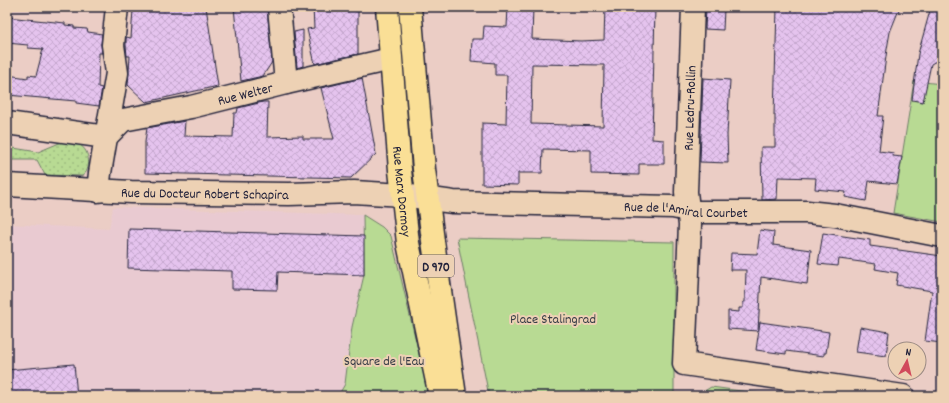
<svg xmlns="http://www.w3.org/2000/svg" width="949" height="403" font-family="Dekko,sans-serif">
	<defs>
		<pattern id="grass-dots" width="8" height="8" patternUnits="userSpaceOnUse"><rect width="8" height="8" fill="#b8da93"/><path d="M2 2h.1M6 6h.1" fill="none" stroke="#9ebb80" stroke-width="1.8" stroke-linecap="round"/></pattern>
		<pattern id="building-cross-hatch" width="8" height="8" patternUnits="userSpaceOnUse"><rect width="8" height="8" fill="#e5c3ee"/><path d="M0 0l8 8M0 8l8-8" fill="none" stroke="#c4a7cd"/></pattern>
	</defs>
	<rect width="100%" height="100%" fill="#ebcdc5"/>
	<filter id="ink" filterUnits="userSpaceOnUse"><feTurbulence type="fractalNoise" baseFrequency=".025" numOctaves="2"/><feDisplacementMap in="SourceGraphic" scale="8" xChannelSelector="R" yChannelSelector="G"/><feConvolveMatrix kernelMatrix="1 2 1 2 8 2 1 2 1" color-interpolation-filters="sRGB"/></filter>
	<g filter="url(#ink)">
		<!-- built -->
		<polygon fill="#e9cad1" points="113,207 363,215 364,275 352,327 345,384 338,396 7,396 7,224 109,229"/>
		<!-- grass -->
		<path fill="url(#grass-dots)" stroke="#6d7e67" d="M64,141C69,142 75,143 80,145C90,151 92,170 82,176L45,175L37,160H7V147L38,152Z"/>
		<!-- park -->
		<g fill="#b8da93" stroke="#6d7e67">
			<polygon points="914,81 942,84 942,222 893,213"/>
			<polygon points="363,215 382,227 391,236 429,396 338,396 345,384 352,327 364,275"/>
			<polygon points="457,238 674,242 674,396 489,396"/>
			<polygon points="711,387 779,396 701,396 701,393"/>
		</g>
		<!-- building -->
		<g fill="url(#building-cross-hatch)" stroke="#22223b" fill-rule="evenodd">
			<polygon points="146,7 206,7 218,86 146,102 128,85 130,56 127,56 126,45 126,37 131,38 133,10"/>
			<polygon points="234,7 267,7 272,62 263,76 241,81"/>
			<polygon points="313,7 358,7 358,54 315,64 307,29 314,28"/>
			<path d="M508,7H533L532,39L581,41L604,40L605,7H655L652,139L664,140V164H639V175L591,174V150L543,149L542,173H518V185L482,184V123L506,124L507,75H495V63L471,61L472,39H483L484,26L507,27ZM532,64L604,65L603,126L531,124Z"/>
			<polygon points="777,7 900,7 890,32 887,49 878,116 883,116 879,151 894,153 893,156 902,157 897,184 869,181 866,201 845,197 846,192 815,189 816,178 778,177 777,199 762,200 761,147 775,147 775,115 774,115"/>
			<polygon points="931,7 942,7 942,41 938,60 931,64 923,102 912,100 918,54"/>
			<polygon points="706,8 724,9 723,30 705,29"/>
			<polygon points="7,17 65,23 65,25 74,26 74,28 87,29 88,32 102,34 101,44 102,53 99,53 98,87 102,88 99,106 76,103 76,101 7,95 7,75 28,78 28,75 36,76 43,49 28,48 28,45 7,43"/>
			<polygon points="303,30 303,66 297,68 294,32"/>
			<polygon points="362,78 376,154 351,178 145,173 145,142 147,128 185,121 184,136 233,137 234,113 237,113 238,108 263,102 268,102 267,137 303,136 303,139 334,139 321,88"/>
			<polygon points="703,78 730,80 727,135 728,163 700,162"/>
			<polygon points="129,229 364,236 364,275 278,272 277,290 232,289 232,271 128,268"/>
			<polygon points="760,230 774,232 773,245 811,250 807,284 761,277 758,331 728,329 728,311 739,312 739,308 743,308 743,302 745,302 746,270 730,270 731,253 757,254"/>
			<polygon points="823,233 870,240 870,246 942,256 942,271 940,285 942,285 942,343 925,341 932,291 896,285 898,273 875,269 876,264 839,259 838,266 818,264"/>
			<polygon points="760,322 829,332 826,353 824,353 824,356 786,351 786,354 756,350"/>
			<polygon points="860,327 889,332 886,356 856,352"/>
			<polygon points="74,364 77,396 7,396 7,370"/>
		</g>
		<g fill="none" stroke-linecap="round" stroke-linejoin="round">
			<defs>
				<g id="minor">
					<polyline points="279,7 286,83"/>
					<polyline points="693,7 686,192 690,225 684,364 903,396"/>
					<polyline points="7,123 106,137"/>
					<path id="s1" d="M106,137L123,120L191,107L286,83L391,59"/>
					<path id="s2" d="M7,185L131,192L289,194L354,192L403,195L453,202L673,207L697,212H807L835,215L942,236"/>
					<polyline points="98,191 100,173 117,73 113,45 117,7"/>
				</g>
				<g id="major">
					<path id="s3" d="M387,7L400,170L408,243L440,396"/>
					<polyline points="410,7 424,169 433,241 455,396"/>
				</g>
			</defs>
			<!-- minor casing -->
			<use href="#minor" stroke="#22223b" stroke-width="25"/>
			<!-- major casing -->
			<use href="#major" stroke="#22223b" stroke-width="25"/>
			<!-- minor -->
			<use href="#minor" stroke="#edd1b4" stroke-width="22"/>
			<!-- major -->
			<use href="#major" stroke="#fadf96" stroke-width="22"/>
		</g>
	</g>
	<g text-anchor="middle" stroke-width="4" stroke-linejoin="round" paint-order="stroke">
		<!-- shield labels -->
		<rect fill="#edd1b4" stroke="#5f565f" stroke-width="1" x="418" y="255" width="36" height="22" rx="3"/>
		<g font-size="13" font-weight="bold" fill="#22223b">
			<text x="436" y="271">D 970</text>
		</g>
		<!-- street labels -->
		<g font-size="14" fill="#22223b" stroke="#edd1b4">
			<text dy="5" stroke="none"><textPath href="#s1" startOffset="149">Rue Welter</textPath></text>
			<text transform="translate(689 108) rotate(-88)" y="5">Rue Ledru-Rollin</text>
			<text dy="5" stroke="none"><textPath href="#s3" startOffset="185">Rue Marx Dormoy</textPath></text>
			<text dy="5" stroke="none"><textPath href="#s2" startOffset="198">Rue du Docteur Robert Schapira</textPath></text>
			<text dy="5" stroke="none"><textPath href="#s2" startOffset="680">Rue de l'Amiral Courbet</textPath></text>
		</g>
		<!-- park labels -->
		<g font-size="14" fill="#383e48" stroke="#edd1b4">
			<text x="553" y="323">Place Stalingrad</text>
			<text x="384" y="365">Square de l'Eau</text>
		</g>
	</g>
	<!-- margin -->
	<rect width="949" height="403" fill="none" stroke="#edd1b4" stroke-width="24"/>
	<rect x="12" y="12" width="925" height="379" fill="none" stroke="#22223b" stroke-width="1.5" filter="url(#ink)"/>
	<!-- north arrow -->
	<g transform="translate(907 361) rotate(8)"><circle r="19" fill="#edd1b4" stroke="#9c8b84"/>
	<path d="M0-3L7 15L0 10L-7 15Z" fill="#d1495b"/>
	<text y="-6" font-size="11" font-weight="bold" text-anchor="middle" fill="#22223b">N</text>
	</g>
</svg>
